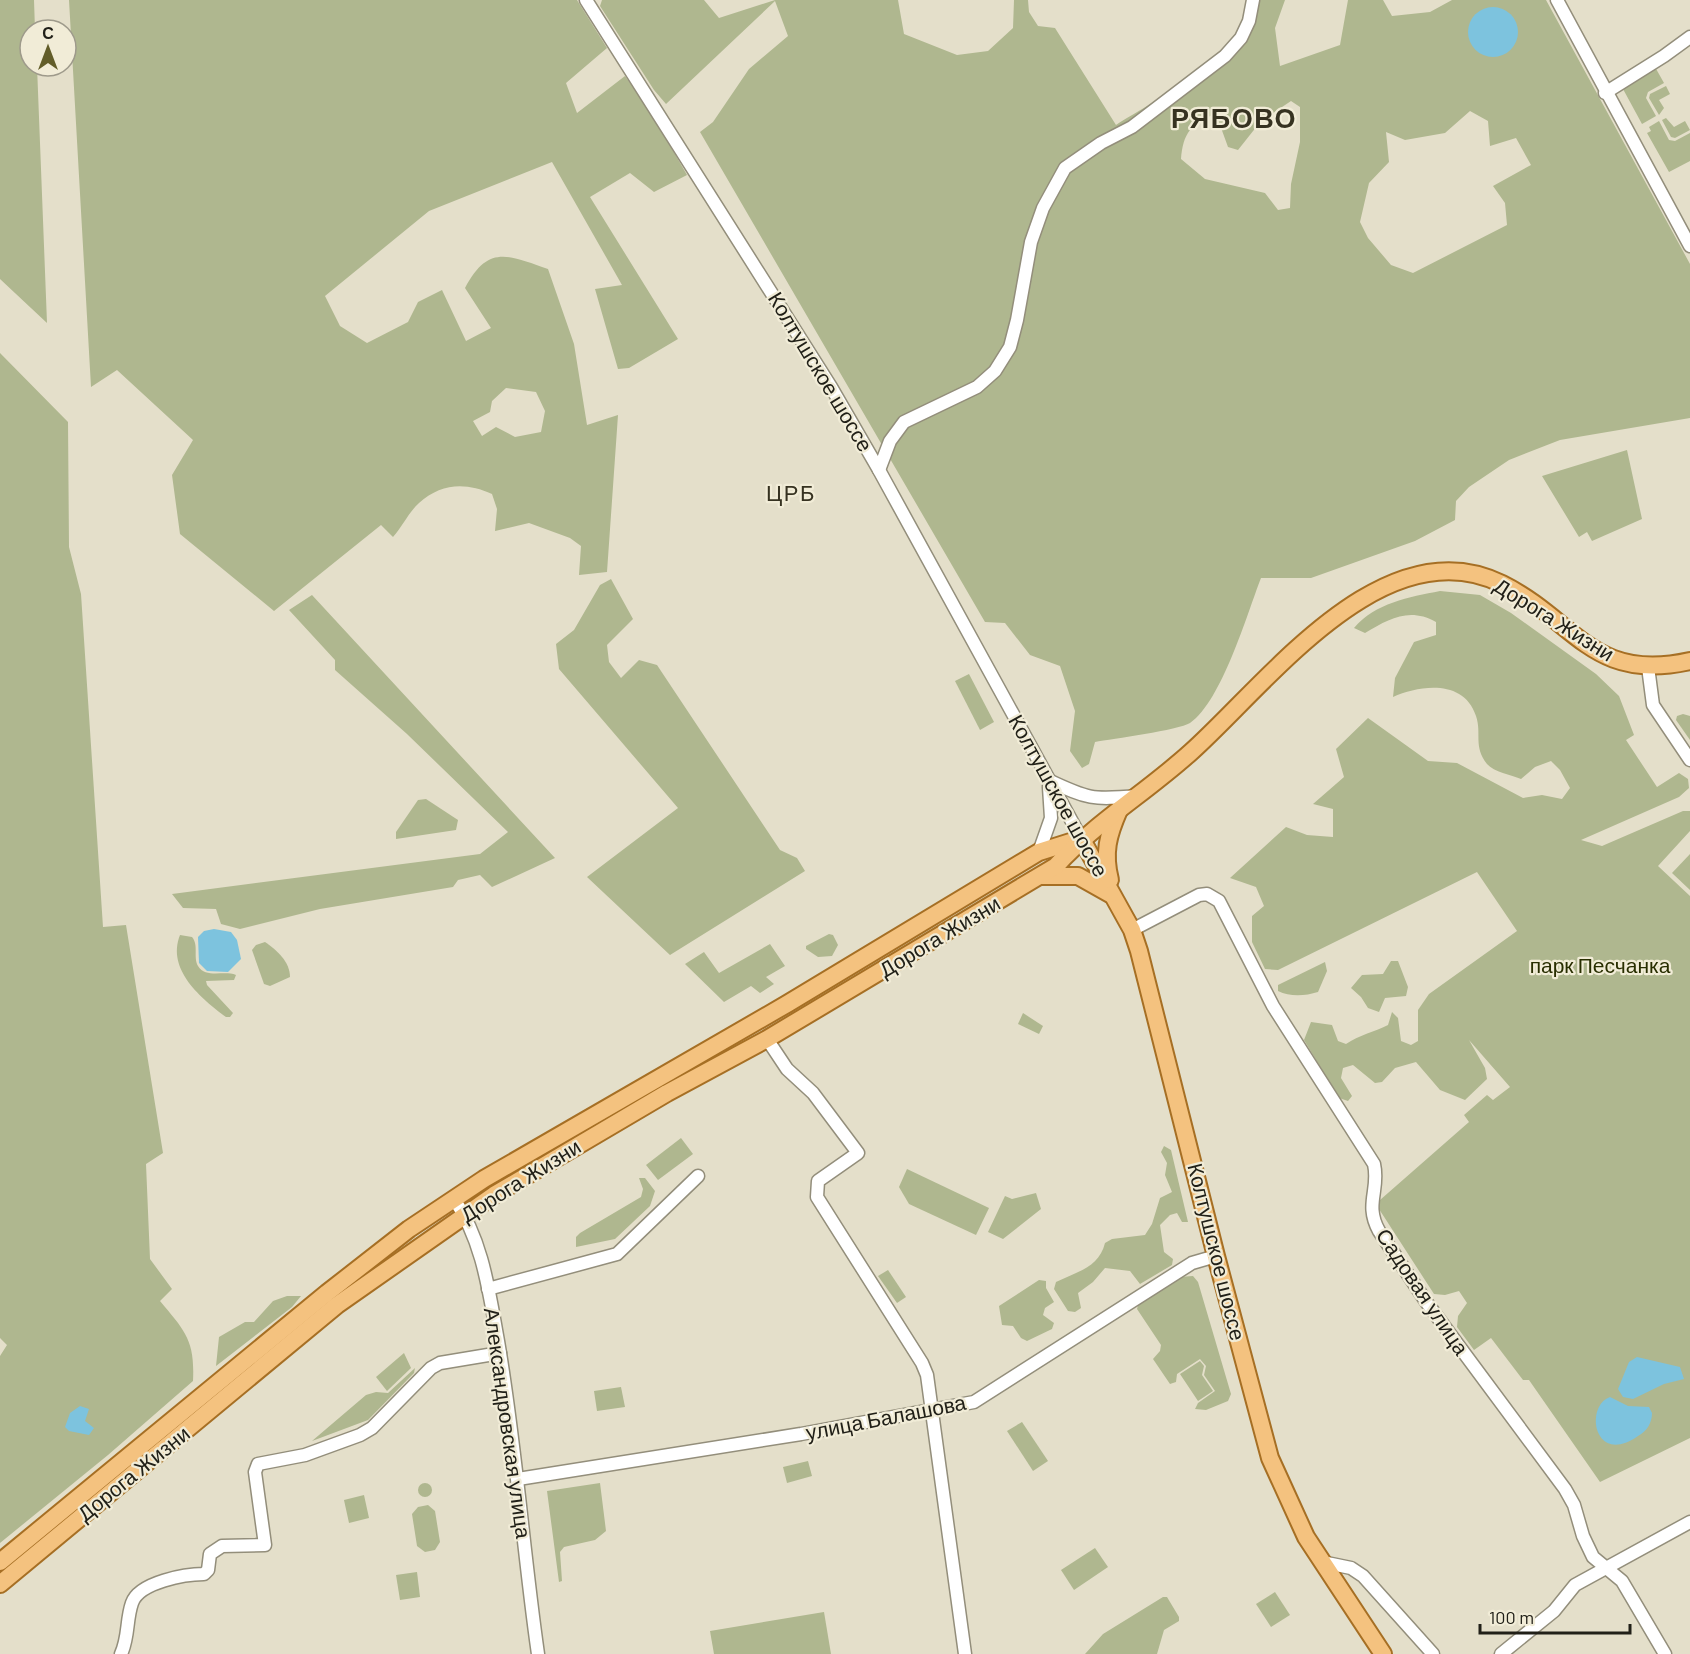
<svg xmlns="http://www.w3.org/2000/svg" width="1690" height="1654" font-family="Barlow,sans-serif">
	<rect width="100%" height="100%" fill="#e4dfca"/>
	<!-- green -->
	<g fill="#afb78f" fill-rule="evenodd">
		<polygon points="0,0 34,0 35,30 30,30 30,66 37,66 47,323 0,279"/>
		<path d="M69,0H577L607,48L566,83L577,113L625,76L648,107L687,175L654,192L630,173L590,197L678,339L629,368L618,369L595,289L622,285L552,162L429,211L325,296L340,326L367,343L408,322L418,302L442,290L466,341L491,328L465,288C488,244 508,255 548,269L574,344L587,425L618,415L607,572L579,575L581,546L570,538L529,523L495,531L497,509L492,494C466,482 441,483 419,503C409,512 402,527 393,537L381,525L274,611L180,534L172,475L193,440L117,370L91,387ZM506,388L536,392L545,411L541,432L515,437L496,427L482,436L473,421L490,412L492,401Z"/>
		<path d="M602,0H704L719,18L775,0H898L904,34L957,55L988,51L1013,28L1014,0H1028L1029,12L1038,26L1055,28L1116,125C1160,97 1242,57 1249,0H1285L1275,28L1280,66L1340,45L1348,0H1383L1392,16L1430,12L1452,0H1546L1690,264V418L1560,440L1509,460L1469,487L1456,501L1455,520L1415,541L1311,578H1261C1247,614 1222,701 1190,723C1179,730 1112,739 1095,742L1089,764L1082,768L1070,751L1075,711L1060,666L1030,655L1005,623L985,622L700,132L713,122L749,69L788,36L775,1L666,104L654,90L600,6ZM1291,101L1300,107V142L1291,184L1290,208L1278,210L1265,193L1205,179L1181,159C1183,134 1191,122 1216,114L1228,147L1238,150L1261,121ZM1470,111L1488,121L1490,146L1516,138L1531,165L1493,186L1505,203L1507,225L1413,273L1391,265L1368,238L1360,222L1369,183L1389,162L1386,132L1405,140L1445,133Z"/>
		<polygon points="1655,67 1664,83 1648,92 1646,98 1656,116 1642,124 1623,89"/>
		<polygon points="1666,86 1670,94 1659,100 1664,108 1659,115 1649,98 1650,94"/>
		<polygon points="1666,118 1674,127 1685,121 1690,130 1675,138 1671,137 1662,120"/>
		<polygon points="1659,121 1669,140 1675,141 1690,133 1690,161 1669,172 1647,133 1651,131 1649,127"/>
		<path d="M0,353L68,422L69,547L81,594L103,927L126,925L163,1153L146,1164L150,1259L172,1289L160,1301C185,1331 195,1340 193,1381L108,1455L0,1543V1356L7,1345L0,1338Z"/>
		<polygon points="1627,450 1642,519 1592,541 1587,532 1579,537 1542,476"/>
		<polygon points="611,579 633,619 607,645 609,662 621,678 639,660 657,665 780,850 797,858 805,871 670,955 587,877 678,808 559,669 556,644 574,630 600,585"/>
		<path d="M1440,591L1480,595L1511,613L1596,674L1619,696L1634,735L1626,740L1657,787L1679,773L1688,779L1689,788L1679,797L1581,840L1602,846L1683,811H1690V831L1658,866L1690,896V1438L1600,1482L1529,1380H1523L1491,1338L1474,1350L1457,1327L1458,1316L1467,1303L1459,1291L1445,1295L1434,1294L1379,1209L1380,1200L1469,1122L1464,1115L1487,1095L1493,1100L1510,1087L1469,1040L1485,1068L1487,1079L1465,1100L1440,1090L1416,1062L1395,1068L1382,1082L1375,1083L1353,1065L1343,1068L1341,1078L1352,1096L1348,1101L1339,1098L1304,1040L1311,1022L1332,1025L1338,1041L1346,1044C1359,1035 1374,1032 1388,1025L1392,1012L1398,1018L1401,1041L1411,1045L1418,1041V1010L1429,994L1517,931L1477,872L1278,970L1265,969L1252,942V916L1264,906L1256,887L1230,878L1286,827L1307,835L1333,837V809L1313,804L1344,777L1336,749L1368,718L1428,761L1457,763L1523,798L1542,795L1562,799L1570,788L1560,770L1551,761L1535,767L1521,779C1511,775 1494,772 1487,764C1473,746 1482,734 1476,716C1464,679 1420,685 1393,697L1395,678L1414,642L1436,635V622C1409,607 1389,619 1365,633L1354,628C1375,603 1409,597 1440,591Z"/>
		<polygon points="312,595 555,858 492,887 480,875 458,880 453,887 320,909 240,929 221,924 216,909 183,908 172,894 480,854 508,832 407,734 335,670 335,660 289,610"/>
		<polygon points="969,674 994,722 980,730 955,681"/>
		<polygon points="1683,714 1690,716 1690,740 1676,720 1677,716"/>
		<polygon points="426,799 458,820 456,830 396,839 396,832 418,800"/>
		<polygon points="1690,854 1690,890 1672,873"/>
		<polygon points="829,934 833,935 838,945 832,956 818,957 806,949 806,946"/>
		<path d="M180,935L192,937C199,945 193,957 198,966C206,979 224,970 236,975L234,980L206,981L207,985L233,1013L230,1017H226C202,999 166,970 180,935Z"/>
		<path d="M265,942C277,950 290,962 290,977L270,986L264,984L252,950L256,945Z"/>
		<polygon points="770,944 785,966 766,977 774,984 760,993 751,986 724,1002 685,964 704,952 719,973"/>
		<polygon points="1391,961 1398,961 1408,987 1406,996 1385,998 1379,1012 1368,1008 1361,997 1351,988 1362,975 1383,974"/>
		<path d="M1325,962L1327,971L1318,992C1305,996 1290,997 1278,991V985Z"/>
		<polygon points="1023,1013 1043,1026 1039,1034 1018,1024"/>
		<polygon points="681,1138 693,1154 658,1180 646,1165"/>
		<path d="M1164,1146L1171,1150L1188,1222H1182L1177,1213L1170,1215L1160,1225L1164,1252L1173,1259L1172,1265L1140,1284L1130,1271L1105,1268L1093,1282L1078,1293L1081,1308L1075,1312L1068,1311L1054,1289L1056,1282C1076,1272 1099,1268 1105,1243L1112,1239L1145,1235L1152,1224L1160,1198L1172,1192L1165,1175L1167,1163L1161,1152Z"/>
		<polygon points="907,1169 989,1208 976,1235 909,1204 899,1187"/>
		<polygon points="639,1178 645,1178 655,1191 650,1206 615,1239 576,1247 576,1237 580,1233 641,1197 643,1189"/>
		<polygon points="1036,1193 1041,1209 1003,1239 988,1232 1005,1196 1012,1199"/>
		<polygon points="888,1270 906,1297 897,1303 878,1276"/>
		<polygon points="1193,1276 1198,1282 1231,1394 1228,1401 1206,1410 1195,1409 1198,1403 1215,1391 1204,1375 1206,1366 1200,1359 1177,1374 1176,1382 1170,1384 1153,1359 1160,1351 1161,1345 1137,1309 1139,1302 1179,1277"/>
		<polygon points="1039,1280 1046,1281 1046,1288 1054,1302 1045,1308 1043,1315 1054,1323 1052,1329 1027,1341 1021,1338 1013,1326 1002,1325 999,1306"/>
		<polygon points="287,1296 301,1296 292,1307 216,1366 219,1337 245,1322 254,1322 273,1301"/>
		<polygon points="404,1353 411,1368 387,1391 376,1377"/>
		<polygon points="1200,1361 1204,1366 1202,1375 1213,1391 1198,1401 1180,1374"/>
		<polygon points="415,1368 414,1373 368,1420 312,1441 366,1395 376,1392 388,1393"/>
		<polygon points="621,1387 625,1407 597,1411 594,1391"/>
		<polygon points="1022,1422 1048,1461 1033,1471 1007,1431"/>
		<polygon points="808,1461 812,1476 787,1483 783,1467"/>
		<polygon points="600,1483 606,1531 595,1540 564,1547 560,1552 562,1581 559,1582 547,1491"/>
		<circle cx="425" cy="1490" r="7"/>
		<polygon points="364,1495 369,1518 349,1523 344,1500"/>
		<polygon points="428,1505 435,1511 440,1542 435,1550 425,1552 417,1546 412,1514 418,1507"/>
		<polygon points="1095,1548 1108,1567 1074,1590 1061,1570"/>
		<polygon points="417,1572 420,1597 400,1600 396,1575"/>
		<polygon points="1275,1592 1290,1615 1271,1627 1256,1604"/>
		<polygon points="1163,1597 1167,1597 1179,1617 1179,1621 1164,1630 1157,1654 1085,1654 1103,1634"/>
		<polygon points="824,1612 831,1654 714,1654 710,1631"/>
	</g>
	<!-- water -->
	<g fill="#7dc3de">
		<circle cx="1493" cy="32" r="25"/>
		<polygon points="214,929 231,932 237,940 241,959 228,972 207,971 199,963 198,937 204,931"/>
		<polygon points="1637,1357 1680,1367 1684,1379 1664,1384 1633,1399 1623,1397 1618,1389 1629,1362"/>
		<path d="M1610,1397L1628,1406L1649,1407L1652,1413C1652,1423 1647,1431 1638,1436C1594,1467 1584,1406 1610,1397Z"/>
		<polygon points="80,1406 89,1409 85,1421 94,1428 89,1435 69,1431 65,1427 70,1413"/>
	</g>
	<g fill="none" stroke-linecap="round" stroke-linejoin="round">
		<defs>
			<g id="minor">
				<polyline points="586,0 831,387 879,470 1081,838"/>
				<polyline points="1557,0 1690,246"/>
				<polyline points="1605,93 1664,56 1690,37"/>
				<polyline points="879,470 890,441 904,422 977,387 995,371 1010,347 1017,320 1031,242 1043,208 1065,168 1101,143 1132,127 1225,56 1241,38 1249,21 1253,0"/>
				<polyline points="1648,667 1653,705 1690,760"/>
				<path d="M1048,780C1088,799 1092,800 1137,796"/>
				<polyline points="1039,852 1051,818 1049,787"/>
				<path d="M1132,930L1199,895L1207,894L1219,901L1273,1006L1374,1164C1380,1190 1364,1204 1379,1231L1427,1303L1565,1489L1574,1505L1583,1536L1593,1557L1622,1581L1665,1654"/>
				<polyline points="767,1039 787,1069 813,1093 858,1153 818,1181 817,1197 922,1363 927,1375 965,1654"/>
				<path d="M454,1199C483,1241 489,1292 498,1341C516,1445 523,1550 538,1654"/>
				<polyline points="488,1289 617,1254 698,1176"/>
				<polyline points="518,1479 801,1434 974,1402 1192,1263 1216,1256"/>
				<polyline points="1322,1562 1351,1568 1363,1576 1433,1654"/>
				<path d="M121,1654C129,1637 126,1620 132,1603C139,1582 186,1574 204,1574L208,1570L210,1554L222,1546L265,1545L255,1472L258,1464L305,1455L360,1435L372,1428L431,1368L440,1363L500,1353"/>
				<polyline points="1501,1654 1554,1611 1575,1585 1690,1522"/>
			</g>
			<g id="major">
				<polyline points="1081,838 1132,930 1139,951 1216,1256 1270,1458 1306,1537 1383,1654"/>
				<polyline points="1042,876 1078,876 1110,894"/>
				<path d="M1110,880C1103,853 1108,835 1119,810"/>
				<polyline points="0,1562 327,1293 409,1229 484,1179 787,1004 1039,852 1080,839"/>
				<path d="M0,1584L337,1305L494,1195L667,1093L767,1039L1056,866C1096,822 1147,792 1191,752C1267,684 1384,525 1502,584C1576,621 1592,683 1690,661"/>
			</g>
		</defs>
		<!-- minor casing -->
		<use href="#minor" stroke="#938e7b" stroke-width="15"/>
		<!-- major casing -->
		<use href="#major" stroke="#a66f24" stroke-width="20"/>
		<!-- minor -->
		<use href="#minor" stroke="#fff" stroke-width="12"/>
		<!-- major -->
		<use href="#major" stroke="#f4c27f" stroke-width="16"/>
	</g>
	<g text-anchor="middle" stroke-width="4.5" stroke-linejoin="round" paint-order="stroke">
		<!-- street labels -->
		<g font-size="21" fill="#212018" stroke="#f1ecd7">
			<text transform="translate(820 372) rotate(59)" y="7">Колтушское шоссе</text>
			<text transform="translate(1554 620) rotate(32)" y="7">Дорога Жизни</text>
			<text transform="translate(1058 796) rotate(61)" y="7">Колтушское шоссе</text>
			<text transform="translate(940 937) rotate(-31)" y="7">Дорога Жизни</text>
			<text transform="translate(521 1181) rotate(-32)" y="7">Дорога Жизни</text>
			<text transform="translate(1216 1252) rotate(76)" y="7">Колтушское шоссе</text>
			<text transform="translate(1422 1292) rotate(56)" y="7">Садовая улица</text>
			<text transform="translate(886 1418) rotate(-11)" y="7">улица Балашова</text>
			<text transform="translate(507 1423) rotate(82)" y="7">Александровская улица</text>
			<text transform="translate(134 1474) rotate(-39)" y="7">Дорога Жизни</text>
		</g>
		<!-- park labels -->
		<g font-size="21" fill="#282e00" stroke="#f1ecd7">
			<text x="1600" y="973">парк Песчанка</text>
		</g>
		<!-- neighbourhood labels -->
		<g font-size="22" letter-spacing="1.5" fill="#363221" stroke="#f1ecd7">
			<text x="791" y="501">ЦРБ</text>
		</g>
		<!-- district labels -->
		<g font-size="27" font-weight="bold" letter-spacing="1.5" fill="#363221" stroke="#f1ecd7">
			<text x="1234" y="128">РЯБОВО</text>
		</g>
	</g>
	<!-- north arrow -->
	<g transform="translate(48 48)"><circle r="28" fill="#f1ecd7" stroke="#9e9a8b" stroke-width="1.5"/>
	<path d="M0-4.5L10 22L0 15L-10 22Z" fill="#625d29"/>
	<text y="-9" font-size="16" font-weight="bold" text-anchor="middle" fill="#212018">С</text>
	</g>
	<!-- scale -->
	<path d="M1480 1624v9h150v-9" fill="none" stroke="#212018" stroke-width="3"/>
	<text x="1489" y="1624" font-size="18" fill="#212018" stroke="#f1ecd7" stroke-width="4.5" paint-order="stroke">100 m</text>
</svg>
